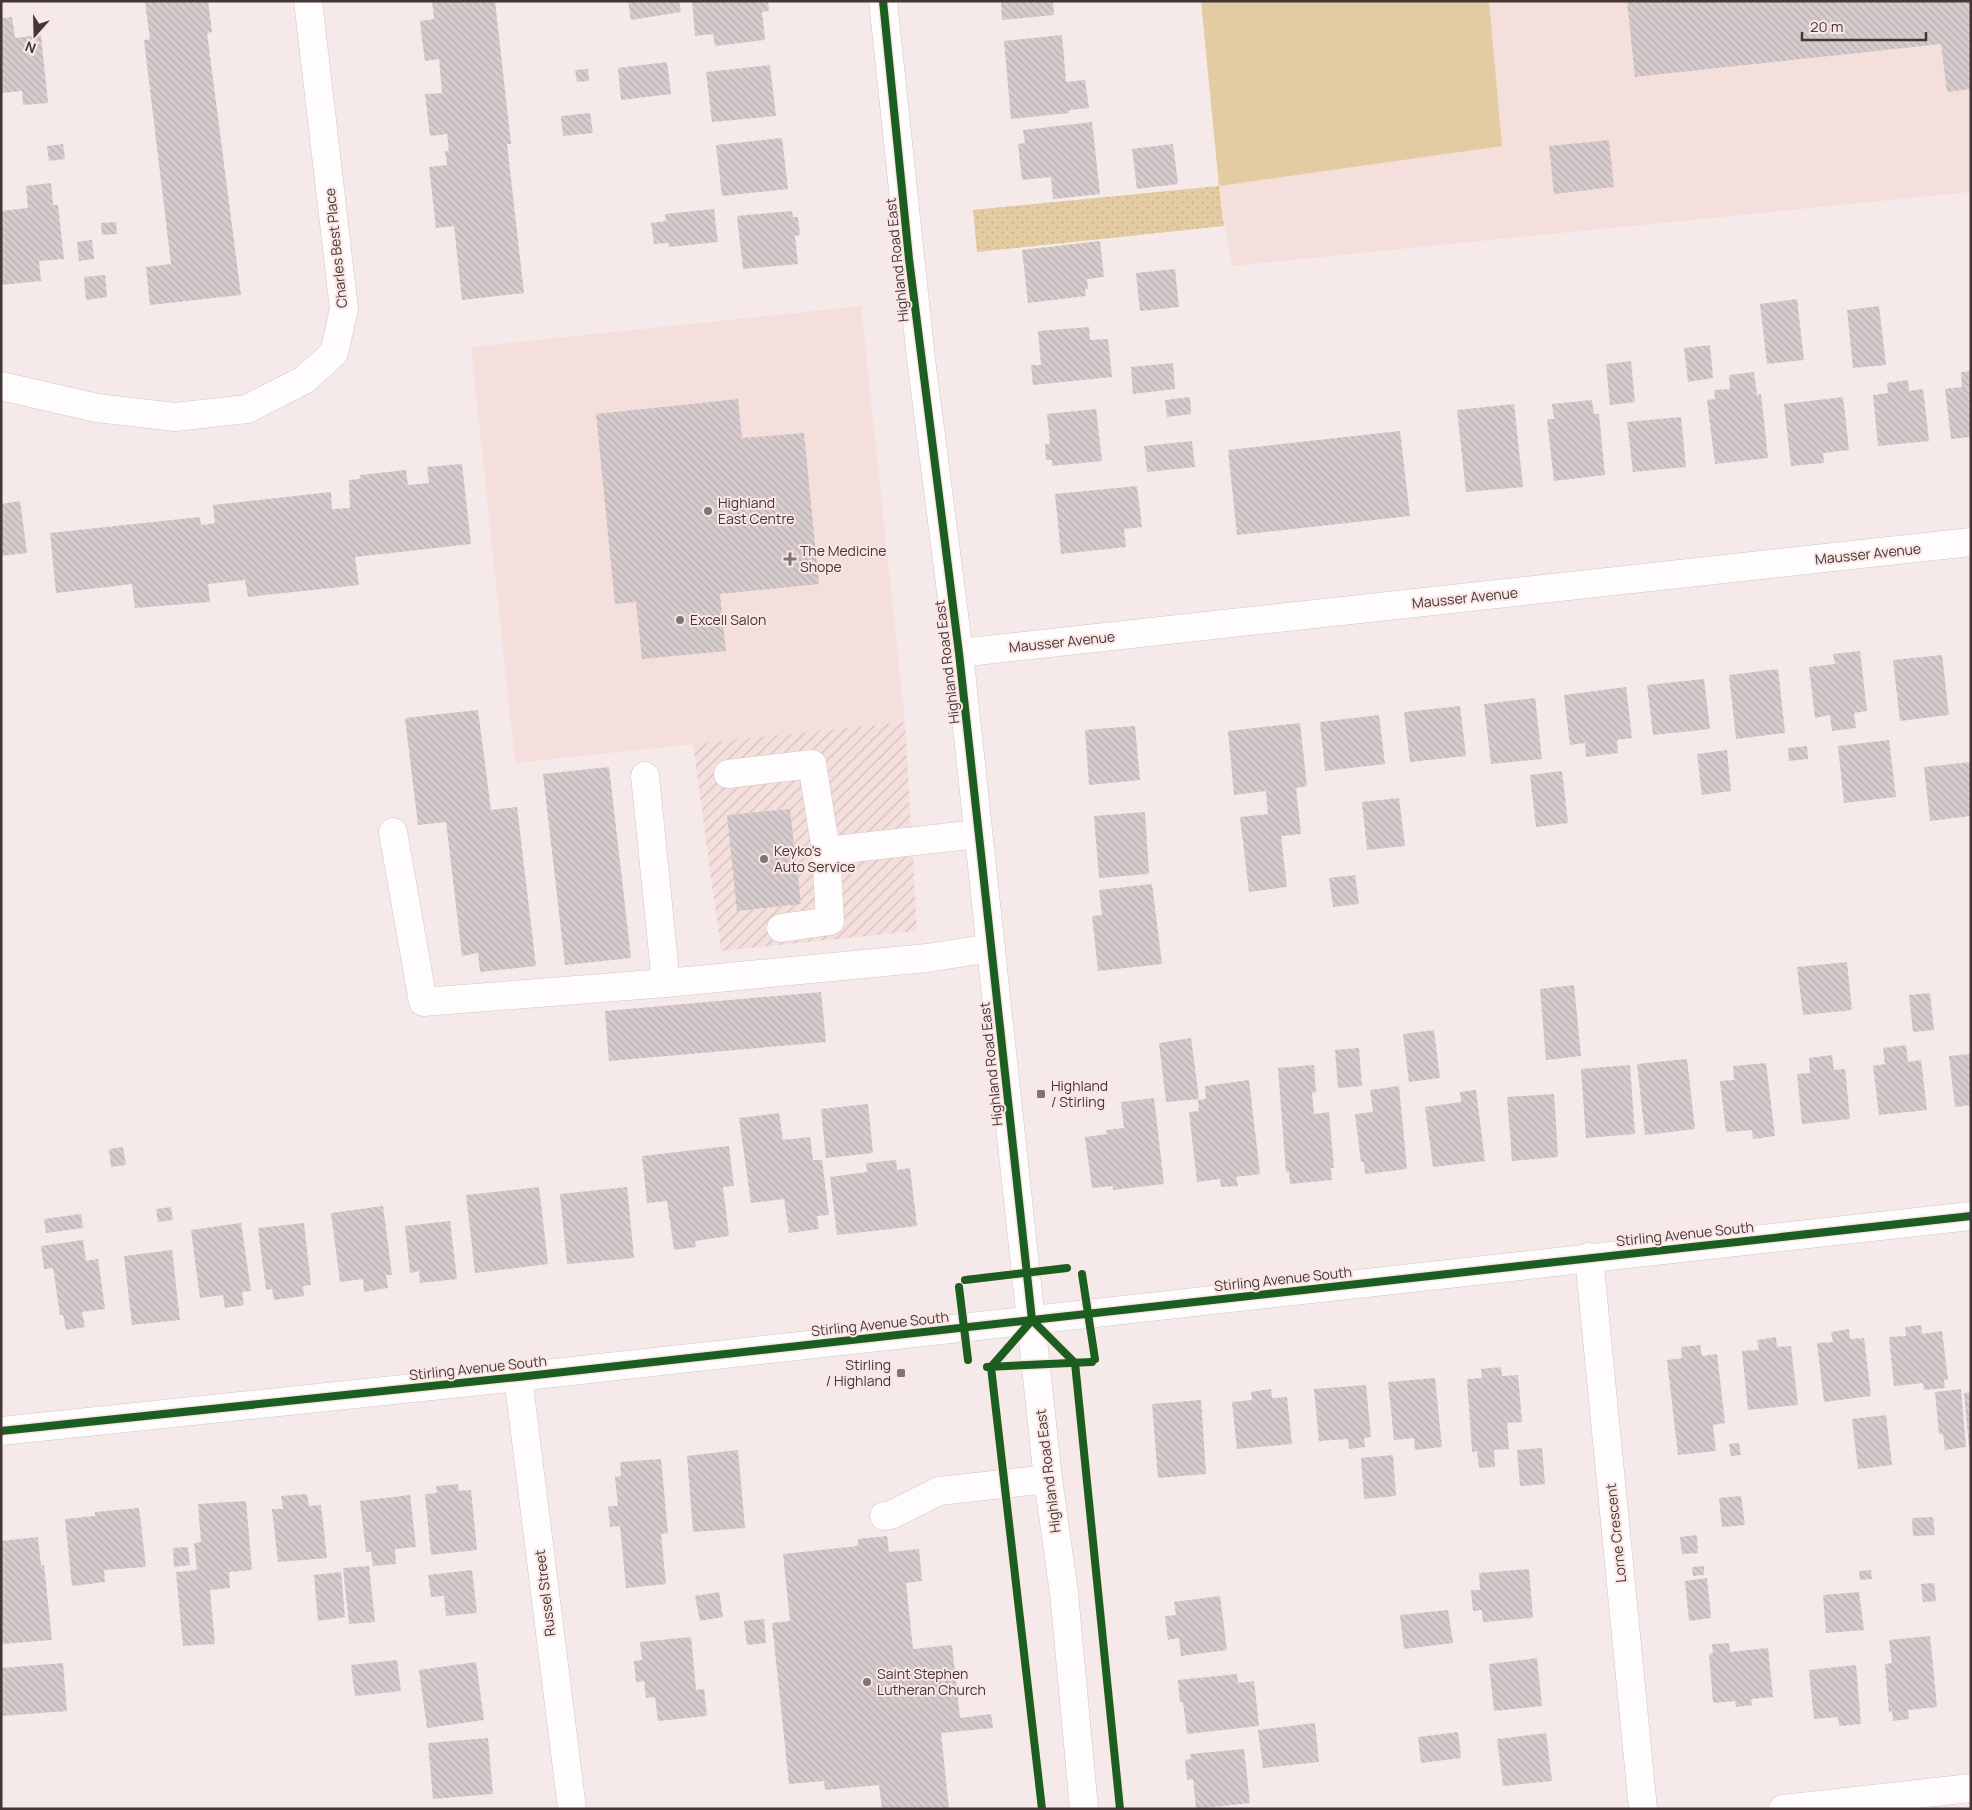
<svg xmlns="http://www.w3.org/2000/svg" width="1972" height="1810" font-family="Manrope,sans-serif">
	<defs>
		<pattern id="industrial-furrows" width="10" height="10" patternUnits="userSpaceOnUse" patternTransform="scale(1.25)"><rect width="10" height="10" fill="#f5dfdd"/><path d="M-1 1l2-2M0 10L10 0M9 11l2-2" fill="none" stroke="#d3c0be"/></pattern>
		<pattern id="park-dots" width="8" height="8" patternUnits="userSpaceOnUse" patternTransform="scale(1.25)"><rect width="8" height="8" fill="#e4cca2"/><path d="M2 2h.1M6 6h.1" fill="none" stroke="#c5b08c" stroke-width="1.8" stroke-linecap="round"/></pattern>
		<pattern id="building-back-hatch" width="6" height="6" patternUnits="userSpaceOnUse" patternTransform="scale(1.25)"><rect width="6" height="6" fill="#d6cbcd"/><path d="M-1 5l2 2M0 0l6 6M5-1l2 2" fill="none" stroke="#b9afb1"/></pattern>
	</defs>
	<rect width="100%" height="100%" fill="#f5eae9"/>
	<!-- built -->
	<g fill="#f5dfdd">
		<polygon points="1201,1 1971,1 1971,192 1232,266 1219,186"/>
		<polygon points="861,306 905,722 515,763 471,347"/>
	</g>
	<!-- industrial -->
	<polygon fill="url(#industrial-furrows)" points="905,722 917,931 721,951 693,744"/>
	<!-- grass -->
	<polygon fill="#e4cca2" points="1201,1 1489,1 1502,146 1219,186"/>
	<!-- park -->
	<polygon fill="url(#park-dots)" points="1219,186 1224,226 977,252 973,210"/>
	<!-- building -->
	<g fill="url(#building-back-hatch)">
		<polygon points="145,1 208,1 212,32 207,33 241,295 150,305 146,267 171,264 144,40 150,39"/>
		<polygon points="432,1 495,1 511,144 507,144 524,293 462,300 454,226 436,228 429,167 447,165 445,151 449,151 447,134 430,136 425,94 442,93 439,59 425,61 422,39 420,21 434,19"/>
		<polygon points="628,1 679,1 681,12 631,20"/>
		<polygon points="692,1 768,1 769,11 762,12 765,40 715,46 713,34 695,36"/>
		<polygon points="1001,1 1053,1 1054,15 1002,20"/>
		<polygon points="1627,1 1971,1 1971,89 1947,92 1941,44 1635,77"/>
		<polygon points="12,17 15,38 41,35 48,103 23,105 22,91 1,93 1,18"/>
		<polygon points="1062,35 1066,82 1085,80 1089,108 1069,110 1069,113 1011,119 1004,41"/>
		<polygon points="667,62 671,94 621,100 618,68"/>
		<polygon points="770,65 776,116 712,122 706,72"/>
		<polygon points="588,69 589,81 577,82 575,70"/>
		<polygon points="590,113 593,133 563,136 561,116"/>
		<polygon points="1092,122 1100,194 1053,199 1051,177 1022,180 1018,144 1025,143 1023,130"/>
		<polygon points="782,138 788,189 722,196 716,145"/>
		<polygon points="1609,140 1614,187 1554,194 1549,146"/>
		<polygon points="63,144 65,159 49,161 47,146"/>
		<polygon points="1173,144 1178,184 1137,189 1132,149"/>
		<polygon points="51,183 53,205 58,205 64,259 39,261 41,281 1,285 1,211 28,208 26,186"/>
		<polygon points="714,209 718,242 669,247 668,243 654,244 651,223 666,221 665,214"/>
		<polygon points="792,211 793,217 798,217 800,235 795,236 798,264 743,269 737,216"/>
		<polygon points="116,222 117,234 102,235 101,223"/>
		<polygon points="92,240 94,259 79,261 77,242"/>
		<polygon points="1100,241 1104,277 1087,279 1088,289 1085,289 1086,296 1028,303 1022,250"/>
		<polygon points="1175,269 1179,307 1140,311 1136,273"/>
		<polygon points="105,275 107,297 86,300 84,277"/>
		<polygon points="1797,299 1804,360 1767,364 1760,304"/>
		<polygon points="1879,306 1886,365 1853,368 1847,310"/>
		<polygon points="1089,327 1090,340 1108,339 1112,377 1033,385 1031,365 1041,365 1038,331"/>
		<polygon points="1710,345 1713,378 1688,382 1684,348"/>
		<polygon points="1631,361 1635,402 1610,405 1606,364"/>
		<polygon points="1173,363 1175,389 1133,394 1131,367"/>
		<polygon points="1971,371 1971,437 1951,439 1945,389 1962,387 1961,372"/>
		<polygon points="1754,372 1757,395 1761,394 1768,458 1715,464 1707,400 1715,399 1714,390 1730,389 1729,375"/>
		<polygon points="1908,380 1909,391 1923,389 1929,441 1878,446 1873,395 1888,393 1887,383"/>
		<polygon points="1190,397 1191,414 1167,417 1165,400"/>
		<polygon points="1843,397 1849,450 1823,453 1824,463 1791,466 1784,404"/>
		<polygon points="738,399 742,438 804,433 819,584 720,594 726,651 642,659 636,602 615,604 596,414"/>
		<polygon points="1592,400 1594,414 1599,414 1605,475 1554,481 1547,419 1554,419 1552,404"/>
		<polygon points="1514,404 1523,487 1466,492 1457,410"/>
		<polygon points="1096,409 1102,461 1052,466 1052,460 1046,460 1045,444 1050,444 1047,414"/>
		<polygon points="1681,417 1686,467 1633,472 1627,422"/>
		<polygon points="1400,431 1410,516 1237,535 1228,450"/>
		<polygon points="1192,441 1195,467 1147,472 1144,446"/>
		<polygon points="462,464 471,544 355,557 359,585 248,597 245,580 208,584 210,602 135,608 132,584 56,593 50,533 200,517 201,525 215,523 213,505 331,492 332,509 350,508 349,480 360,479 360,475 406,470 408,485 429,483 427,467"/>
		<polygon points="1137,486 1142,527 1124,529 1126,547 1061,554 1055,494"/>
		<polygon points="20,501 27,553 1,556 1,504"/>
		<polygon points="1860,651 1867,711 1854,713 1856,728 1832,731 1830,715 1815,718 1809,667 1835,664 1833,654"/>
		<polygon points="1942,655 1949,715 1900,721 1893,660"/>
		<polygon points="1778,669 1785,733 1736,739 1729,675"/>
		<polygon points="1704,679 1710,729 1653,735 1647,685"/>
		<polygon points="1626,687 1632,738 1617,740 1618,753 1586,757 1585,743 1570,745 1564,695"/>
		<polygon points="1535,698 1542,759 1491,764 1484,704"/>
		<polygon points="1460,706 1466,756 1410,762 1404,712"/>
		<polygon points="478,710 491,810 517,807 536,966 480,972 478,953 462,956 446,822 418,825 405,718"/>
		<polygon points="1379,715 1385,764 1325,771 1320,722"/>
		<polygon points="1300,723 1307,786 1296,788 1301,834 1281,836 1287,887 1249,892 1240,817 1268,814 1266,791 1234,795 1228,731"/>
		<polygon points="1135,726 1140,780 1089,785 1085,730"/>
		<polygon points="1889,740 1896,797 1844,803 1838,746"/>
		<polygon points="1807,746 1808,759 1789,761 1788,748"/>
		<polygon points="1727,750 1731,791 1702,795 1697,754"/>
		<polygon points="1971,762 1971,816 1930,821 1924,767"/>
		<polygon points="609,767 631,958 565,965 543,774"/>
		<polygon points="1562,771 1568,823 1536,827 1530,775"/>
		<polygon points="1399,798 1405,846 1367,850 1362,802"/>
		<polygon points="790,809 801,904 737,911 727,815"/>
		<polygon points="1145,812 1149,874 1099,878 1094,816"/>
		<polygon points="1355,875 1359,904 1333,907 1329,878"/>
		<polygon points="1152,884 1162,964 1098,971 1092,916 1102,915 1099,890"/>
		<polygon points="1847,962 1852,1010 1803,1015 1797,967"/>
		<polygon points="1574,985 1581,1056 1546,1060 1540,989"/>
		<polygon points="821,992 826,1042 609,1061 605,1011"/>
		<polygon points="1930,993 1934,1030 1913,1032 1909,995"/>
		<polygon points="1434,1030 1440,1078 1409,1082 1403,1034"/>
		<polygon points="1191,1038 1199,1099 1166,1102 1159,1043"/>
		<polygon points="1906,1045 1908,1062 1921,1060 1927,1110 1879,1115 1873,1066 1885,1064 1883,1048"/>
		<polygon points="1359,1048 1362,1086 1338,1088 1335,1050"/>
		<polygon points="1971,1054 1971,1105 1955,1107 1949,1056"/>
		<polygon points="1832,1055 1834,1070 1845,1069 1850,1119 1802,1124 1797,1074 1810,1073 1809,1058"/>
		<polygon points="1687,1059 1695,1129 1645,1135 1637,1064"/>
		<polygon points="1766,1063 1775,1136 1753,1139 1752,1130 1726,1132 1720,1081 1734,1080 1733,1066"/>
		<polygon points="1314,1065 1316,1092 1312,1093 1314,1114 1329,1112 1334,1168 1331,1168 1332,1180 1290,1184 1289,1172 1286,1172 1278,1068"/>
		<polygon points="1630,1065 1635,1134 1586,1138 1581,1069"/>
		<polygon points="1249,1080 1260,1174 1236,1177 1238,1186 1221,1187 1220,1179 1197,1182 1189,1112 1199,1111 1198,1100 1206,1099 1205,1086"/>
		<polygon points="1399,1086 1407,1169 1365,1174 1364,1162 1361,1162 1355,1114 1373,1112 1370,1090"/>
		<polygon points="1476,1090 1485,1161 1433,1167 1425,1107 1461,1102 1460,1092"/>
		<polygon points="1554,1094 1558,1157 1512,1161 1507,1097"/>
		<polygon points="1154,1098 1164,1184 1113,1190 1113,1186 1092,1188 1085,1137 1107,1134 1106,1130 1124,1128 1121,1102"/>
		<polygon points="868,1104 873,1153 826,1158 821,1109"/>
		<polygon points="779,1113 783,1140 810,1137 813,1160 822,1160 829,1215 817,1216 819,1229 789,1233 784,1199 751,1203 739,1118"/>
		<polygon points="729,1146 734,1186 723,1187 729,1236 695,1241 696,1247 674,1250 667,1201 647,1203 642,1156"/>
		<polygon points="123,1147 126,1165 111,1167 109,1149"/>
		<polygon points="896,1160 897,1170 910,1168 917,1226 837,1235 830,1177 867,1172 866,1163"/>
		<polygon points="539,1187 548,1264 475,1273 466,1195"/>
		<polygon points="627,1187 634,1258 567,1264 560,1194"/>
		<polygon points="383,1206 392,1275 386,1275 388,1288 364,1292 363,1279 340,1282 331,1213"/>
		<polygon points="171,1207 173,1220 158,1222 156,1209"/>
		<polygon points="81,1214 83,1228 46,1233 44,1219"/>
		<polygon points="450,1221 457,1279 420,1283 419,1271 410,1273 405,1226"/>
		<polygon points="241,1223 251,1291 242,1292 244,1305 225,1308 223,1295 200,1298 191,1230"/>
		<polygon points="304,1223 311,1285 303,1286 304,1296 274,1300 272,1289 266,1290 258,1228"/>
		<polygon points="83,1240 86,1261 98,1259 105,1309 82,1312 85,1327 66,1330 63,1315 60,1315 53,1268 44,1269 41,1246"/>
		<polygon points="172,1250 180,1320 132,1325 124,1256"/>
		<polygon points="1921,1325 1922,1334 1942,1331 1948,1380 1944,1380 1945,1388 1924,1390 1923,1383 1894,1386 1889,1337 1906,1336 1905,1327"/>
		<polygon points="1849,1329 1850,1339 1864,1338 1871,1396 1824,1402 1817,1343 1833,1342 1831,1332"/>
		<polygon points="1776,1337 1777,1347 1791,1346 1798,1405 1748,1410 1742,1351 1759,1350 1757,1340"/>
		<polygon points="1700,1345 1702,1356 1717,1354 1725,1423 1713,1425 1716,1451 1678,1455 1667,1360 1682,1358 1681,1347"/>
		<polygon points="1501,1367 1502,1376 1518,1375 1522,1422 1507,1423 1509,1449 1494,1450 1495,1467 1479,1468 1477,1451 1472,1452 1467,1379 1482,1378 1481,1369"/>
		<polygon points="1435,1378 1442,1447 1415,1450 1414,1438 1394,1440 1388,1382"/>
		<polygon points="1366,1385 1371,1437 1364,1438 1365,1447 1349,1449 1348,1439 1319,1441 1314,1389"/>
		<polygon points="1271,1389 1272,1398 1287,1397 1292,1444 1237,1449 1232,1402 1252,1400 1251,1392"/>
		<polygon points="1961,1389 1966,1447 1945,1450 1943,1434 1939,1434 1935,1392"/>
		<polygon points="1971,1392 1971,1446 1969,1446 1964,1393"/>
		<polygon points="1201,1400 1206,1474 1158,1478 1152,1404"/>
		<polygon points="1886,1415 1892,1465 1858,1469 1852,1419"/>
		<polygon points="1739,1443 1741,1455 1731,1456 1729,1444"/>
		<polygon points="1542,1448 1545,1484 1520,1486 1517,1450"/>
		<polygon points="738,1450 745,1528 693,1532 687,1456"/>
		<polygon points="1393,1455 1396,1496 1364,1499 1361,1458"/>
		<polygon points="661,1459 668,1533 661,1534 666,1584 626,1588 620,1526 610,1527 608,1506 618,1506 615,1477 621,1476 620,1462"/>
		<polygon points="458,1484 459,1491 471,1490 477,1550 431,1555 425,1494 437,1493 436,1486"/>
		<polygon points="307,1494 309,1506 321,1505 327,1558 278,1562 272,1509 283,1509 281,1496"/>
		<polygon points="410,1495 416,1547 395,1549 396,1564 373,1566 371,1552 366,1552 360,1501"/>
		<polygon points="1741,1496 1745,1525 1722,1527 1719,1498"/>
		<polygon points="246,1501 252,1570 229,1572 230,1588 210,1590 215,1644 183,1646 176,1572 197,1570 194,1543 201,1542 198,1504"/>
		<polygon points="139,1508 146,1567 104,1570 105,1582 72,1586 65,1519 95,1516 95,1512"/>
		<polygon points="1933,1517 1935,1535 1913,1536 1912,1518"/>
		<polygon points="1697,1535 1698,1553 1682,1554 1680,1537"/>
		<polygon points="887,1536 889,1552 919,1549 922,1581 906,1583 913,1649 952,1645 960,1718 991,1714 993,1728 941,1733 949,1809 882,1809 879,1785 825,1790 824,1781 789,1784 772,1623 790,1621 783,1554 858,1546 858,1539"/>
		<polygon points="38,1537 41,1566 44,1565 52,1640 1,1644 1,1541"/>
		<polygon points="188,1547 190,1565 174,1567 173,1548"/>
		<polygon points="369,1566 375,1622 349,1624 343,1568"/>
		<polygon points="1704,1566 1704,1575 1693,1576 1692,1567"/>
		<polygon points="1529,1569 1533,1618 1483,1622 1482,1610 1473,1611 1471,1590 1480,1590 1479,1573"/>
		<polygon points="472,1570 477,1613 446,1616 444,1596 431,1597 428,1575"/>
		<polygon points="1871,1570 1872,1579 1860,1580 1859,1571"/>
		<polygon points="341,1572 345,1617 318,1621 314,1575"/>
		<polygon points="1707,1578 1711,1618 1689,1621 1685,1581"/>
		<polygon points="1934,1583 1936,1601 1923,1602 1921,1584"/>
		<polygon points="719,1592 723,1617 700,1621 695,1596"/>
		<polygon points="1859,1592 1864,1630 1826,1633 1823,1595"/>
		<polygon points="1220,1596 1227,1650 1181,1656 1179,1638 1168,1640 1165,1616 1176,1615 1174,1602"/>
		<polygon points="1448,1610 1453,1643 1404,1649 1400,1615"/>
		<polygon points="764,1619 766,1643 747,1645 744,1621"/>
		<polygon points="1930,1636 1937,1707 1908,1710 1909,1719 1893,1721 1892,1711 1889,1712 1885,1664 1892,1663 1889,1640"/>
		<polygon points="691,1637 696,1690 704,1689 707,1716 658,1721 655,1697 646,1698 644,1681 636,1682 634,1661 642,1660 640,1642"/>
		<polygon points="1729,1643 1730,1652 1768,1648 1773,1697 1751,1699 1752,1705 1736,1707 1735,1701 1713,1703 1709,1654 1713,1653 1712,1644"/>
		<polygon points="1537,1658 1542,1706 1494,1711 1489,1664"/>
		<polygon points="397,1660 401,1691 355,1696 351,1665"/>
		<polygon points="476,1662 484,1720 427,1728 419,1670"/>
		<polygon points="63,1663 67,1711 1,1716 1,1668"/>
		<polygon points="1856,1665 1861,1724 1839,1726 1838,1717 1814,1719 1809,1670"/>
		<polygon points="1237,1674 1238,1683 1254,1681 1259,1726 1187,1734 1183,1702 1180,1702 1178,1680"/>
		<polygon points="1315,1723 1319,1762 1263,1768 1258,1730"/>
		<polygon points="1458,1732 1461,1758 1421,1763 1418,1737"/>
		<polygon points="1546,1733 1552,1781 1503,1786 1497,1739"/>
		<polygon points="488,1738 493,1794 433,1799 428,1743"/>
		<polygon points="1244,1749 1250,1803 1196,1809 1193,1779 1187,1780 1185,1760 1191,1759 1190,1754"/>
	</g>
	<g fill="none" stroke-linecap="round" stroke-linejoin="round">
		<defs>
			<g id="minor">
				<polyline points="883,1 921,359 959,653 1048,1479 1064,1593 1084,1809"/>
				<polyline points="1,386 97,408 175,417 247,409 304,380 334,353 344,309 308,1"/>
				<polyline points="959,653 1971,542"/>
				<polyline points="728,774 812,764 826,851 978,834"/>
				<polyline points="645,776 666,983"/>
				<polyline points="393,832 423,1002 666,983 927,958 991,948"/>
				<polyline points="781,928 830,921 826,851"/>
				<polyline points="1589,1257 1643,1809"/>
				<polyline points="518,1377 572,1809"/>
				<polyline points="1,1431 518,1377 1971,1216"/>
				<polyline points="884,1516 891,1515 939,1491 1048,1479"/>
				<polyline points="1783,1809 1971,1788"/>
			</g>
		</defs>
		<!-- minor casing -->
		<use href="#minor" stroke="#d1c6c5" stroke-width="29"/>
		<!-- minor -->
		<use href="#minor" stroke="#fefcfc" stroke-width="28"/>
		<defs>
			<g id="cycleway">
				<polyline points="883,1 909,259 959,653 1032,1320"/>
				<polyline points="1082,1274 1095,1359"/>
				<polyline points="965,1280 1067,1268"/>
				<polyline points="959,1287 968,1360"/>
				<polyline points="1032,1320 1075,1363 1120,1809"/>
				<polyline points="1032,1320 991,1367 1042,1809"/>
				<polyline points="987,1367 1092,1362"/>
				<polyline points="1,1431 518,1377 1971,1216"/>
			</g>
		</defs>
		<!-- cycleway casing -->
		<use href="#cycleway" stroke="#fae6e4" stroke-width="11"/>
		<!-- cycleway -->
		<use href="#cycleway" stroke="#1b5e20" stroke-width="8"/>
	</g>
	<!-- markers -->
	<g fill="#817574" stroke="#fae6e4" stroke-width="2">
		<circle cx="708" cy="511" r="5"/>
		<path d="M787.5 551.5h5v5h5v5h-5v5h-5v-5h-5v-5h5z"/>
		<circle cx="680" cy="620" r="5"/>
		<circle cx="764" cy="859" r="5"/>
		<rect x="1036" y="1089" width="10" height="10" rx="2.5"/>
		<rect x="896" y="1368" width="10" height="10" rx="2.5"/>
		<circle cx="867" cy="1682" r="5"/>
	</g>
	<g text-anchor="middle" stroke-width="4" stroke-linejoin="round" paint-order="stroke">
		<!-- street labels -->
		<g font-size="14" fill="#433635" stroke="#fae6e4">
			<text transform="translate(336 248) rotate(-96)" y="5">Charles Best Place</text>
			<text transform="translate(897 260) rotate(-96)" y="5">Highland Road East</text>
			<text transform="translate(1868 554) rotate(-6)" y="5">Mausser Avenue</text>
			<text transform="translate(1465 598) rotate(-6)" y="5">Mausser Avenue</text>
			<text transform="translate(1062 642) rotate(-6)" y="5">Mausser Avenue</text>
			<text transform="translate(947 662) rotate(-97)" y="5">Highland Road East</text>
			<text transform="translate(991 1064) rotate(-96)" y="5">Highland Road East</text>
			<text transform="translate(1685 1234) rotate(-6)" y="5">Stirling Avenue South</text>
			<text transform="translate(1283 1279) rotate(-6)" y="5">Stirling Avenue South</text>
			<text transform="translate(880 1324) rotate(-6)" y="5">Stirling Avenue South</text>
			<text transform="translate(478 1368) rotate(-6)" y="5">Stirling Avenue South</text>
			<text transform="translate(1048 1471) rotate(-97)" y="5">Highland Road East</text>
			<text transform="translate(1616 1533) rotate(-96)" y="5">Lorne Crescent</text>
			<text transform="translate(545 1593) rotate(-97)" y="5">Russel Street</text>
		</g>
		<!-- poi labels -->
		<g font-size="14" fill="#433635" stroke="#fae6e4" text-anchor="start">
			<text x="718" y="508">Highland<tspan x="718" dy="16">East Centre</tspan></text>
			<text x="800" y="556">The Medicine<tspan x="800" dy="16">Shope</tspan></text>
			<text x="690" y="625">Excell Salon</text>
			<text x="774" y="856">Keyko's<tspan x="774" dy="16">Auto Service</tspan></text>
			<text x="1051" y="1091">Highland<tspan x="1051" dy="16">/ Stirling</tspan></text>
			<text x="891" y="1370" text-anchor="end">Stirling<tspan x="891" dy="16">/ Highland</tspan></text>
			<text x="877" y="1679">Saint Stephen<tspan x="877" dy="16">Lutheran Church</tspan></text>
		</g>
	</g>
	<!-- border -->
	<rect width="1972" height="1810" fill="none" stroke="#433635" stroke-width="5"/>
	<!-- north arrow -->
	<g transform="translate(35 35) rotate(200)" stroke="#fae6e4" stroke-width="4" paint-order="stroke">
	<path d="M0-4L9 19L0 12L-9 19Z" fill="#433635"/>
	<text y="-8" font-size="14" font-weight="bold" text-anchor="middle" fill="#433635">N</text>
	</g>
	<!-- scale -->
	<path d="M1802 32v8h124v-8" fill="none" stroke="#433635" stroke-width="2.5"/>
	<text x="1810" y="32" font-size="15" fill="#433635" stroke="#fae6e4" stroke-width="4" paint-order="stroke">20 m</text>
</svg>
